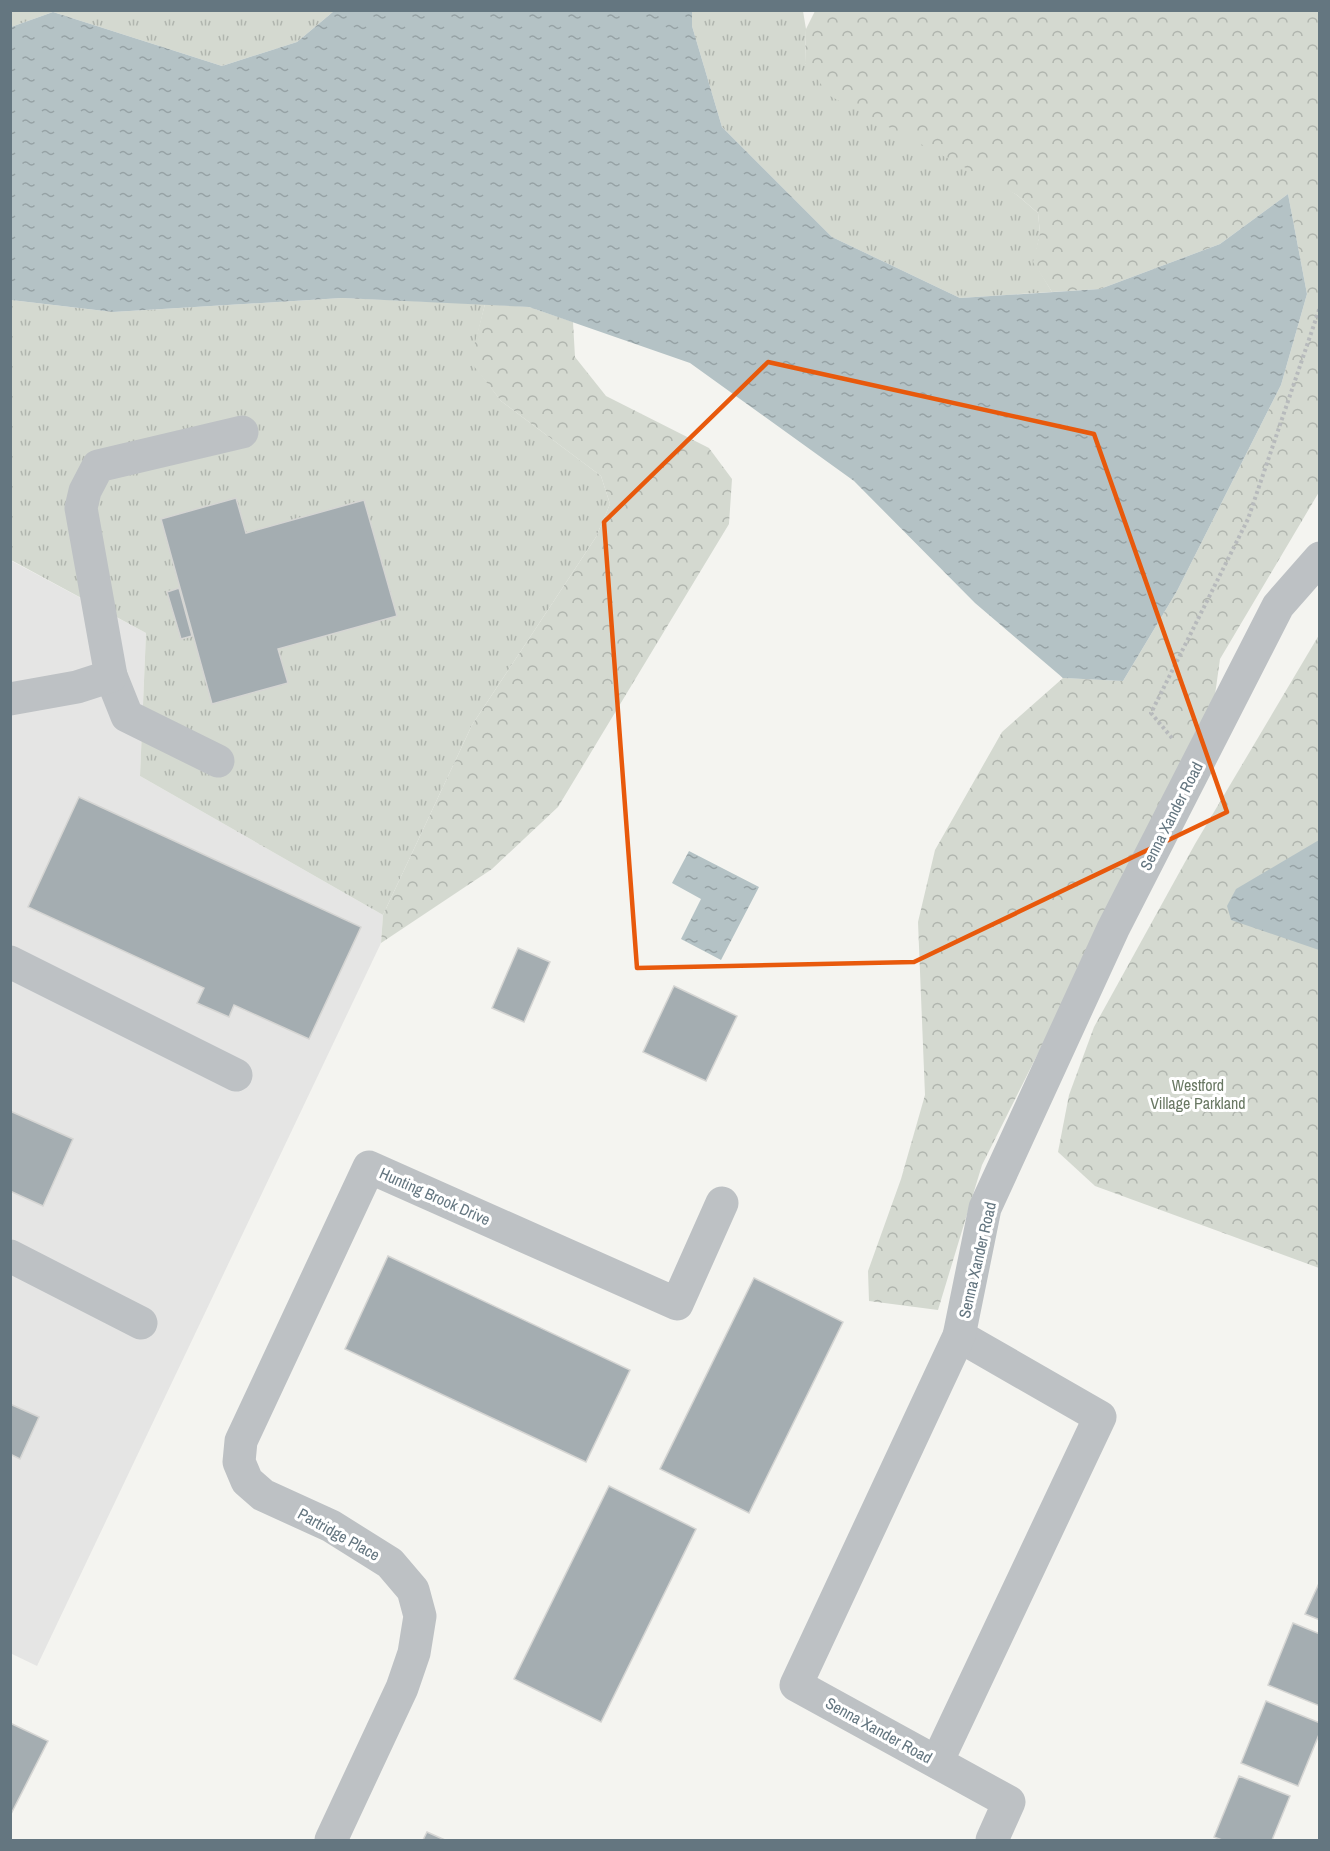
<svg xmlns="http://www.w3.org/2000/svg" width="1330" height="1851" font-family="'Archivo Narrow',sans-serif">
	<defs>
		<pattern id="grass-tufts" width="24" height="20" patternUnits="userSpaceOnUse" patternTransform="scale(1.5)"><rect width="24" height="20" fill="#d4d9d0"/><path d="M3 7l-1-3M5 7V3M7 7l1-3M15 17l-1-3M17 17v-4M19 17l1-3" fill="none" stroke="#b0b5ae"/></pattern>
		<pattern id="forest-crowns" width="20" height="18" patternUnits="userSpaceOnUse" patternTransform="scale(1.5)"><rect width="20" height="18" fill="#d4d9d0"/><path d="M2 6a3 3 0 1 1 6 0M12 15a3 3 0 1 1 6 0" fill="none" stroke="#b0b5ae"/></pattern>
		<pattern id="water-ripples" width="26" height="14" patternUnits="userSpaceOnUse" patternTransform="scale(1.5)"><rect width="26" height="14" fill="#b4c2c5"/><path d="M2 4q2-2 4 0t4 0M15 11q2-2 4 0t4 0" fill="none" stroke="#96a2a5"/></pattern>
	</defs>
	<rect width="100%" height="100%" fill="#f4f4f0"/>
	<!-- built -->
	<polygon fill="#e5e5e4" points="10,560 146,633 140,776 383,915 381,943 37,1666 10,1653"/>
	<!-- grass -->
	<g fill="url(#grass-tufts)">
		<polygon points="10,11 334,11 297,42 222,66 53,12 11,27"/>
		<polygon points="692,11 803,11 806,29 805,63 1017,195 1038,213 1040,233 1034,262 1052,292 960,298 832,237 722,127 692,26"/>
		<polygon points="342,298 485,304 471,361 501,401 601,476 610,504 596,537 472,725 383,915 140,776 146,633 11,560 11,300 113,312"/>
	</g>
	<!-- forest -->
	<g fill="url(#forest-crowns)">
		<polygon points="815,11 1319,11 1319,492 1220,659 1214,702 982,1165 938,1310 869,1301 868,1271 901,1179 925,1095 918,922 935,850 1002,732 1063,678 1123,681 1177,591 1281,385 1307,294 1288,194 1220,244 1100,289 1052,292 1033,262 1040,233 1038,213 1017,195 830,96 805,63 806,29"/>
		<polygon points="485,304 529,307 573,322 575,357 606,396 709,448 732,479 729,524 558,807 492,869 381,943 383,915 472,725 596,537 610,504 601,476 501,401 470,361"/>
		<polygon points="1319,635 1319,1268 1095,1186 1058,1152 1069,1095 1094,1027 1195,844"/>
	</g>
	<!-- water -->
	<g fill="url(#water-ripples)">
		<polygon points="334,11 692,11 692,26 722,127 832,237 960,298 1100,289 1220,244 1288,194 1307,294 1281,385 1177,591 1123,681 1063,678 975,603 854,481 690,363 529,307 342,298 113,312 11,300 11,27 53,12 222,66 297,42"/>
		<polygon points="1319,840 1319,950 1231,920 1227,906 1236,889"/>
		<polygon points="689,851 759,887 721,960 681,939 701,899 672,883"/>
	</g>
	<!-- building -->
	<g fill="#a4adb1" stroke="#d5d5d3" stroke-width="1.5">
		<polygon points="236,498 246,533 364,500 397,616 278,649 288,683 212,704 161,519"/>
		<polygon points="179,588 192,636 181,639 167,592"/>
		<polygon points="79,797 361,927 309,1039 234,1005 229,1017 197,1003 204,988 28,907"/>
		<polygon points="518,948 550,962 524,1022 492,1008"/>
		<polygon points="674,986 737,1016 706,1081 643,1052"/>
		<polygon points="10,1111 73,1139 43,1206 10,1191"/>
		<polygon points="388,1256 630,1370 586,1462 345,1349"/>
		<polygon points="754,1278 843,1322 749,1513 660,1469"/>
		<polygon points="10,1404 39,1417 20,1459 10,1454"/>
		<polygon points="609,1486 696,1529 601,1722 514,1679"/>
		<polygon points="1320,1581 1320,1620 1305,1614"/>
		<polygon points="1293,1623 1320,1634 1320,1706 1268,1685"/>
		<polygon points="1266,1701 1320,1723 1320,1732 1298,1786 1241,1763"/>
		<polygon points="10,1723 48,1741 10,1816"/>
		<polygon points="1239,1776 1290,1796 1272,1840 1222,1840 1214,1837"/>
		<polygon points="427,1832 445,1840 423,1840"/>
	</g>
	<g fill="none" stroke-linecap="round" stroke-linejoin="round">
		<!-- path -->
		<polyline stroke="#b7babc" stroke-width="4" stroke-dasharray="3 3" stroke-linecap="butt" points="1172,738 1151,713 1248,519 1320,307"/>
		<!-- minor -->
		<g stroke="#bdc1c4" stroke-width="33">
			<polyline points="111,676 127,716 218,761"/>
			<polyline points="10,699 77,687 111,676 81,508 85,491 98,466 242,432"/>
			<polyline points="10,962 236,1075"/>
			<polyline points="10,1256 141,1323"/>
			<polyline points="937,1762 1100,1417 959,1336"/>
			<polyline points="331,1840 402,1688 414,1653 420,1616 413,1590 390,1563 331,1526 263,1495 247,1481 239,1462 241,1441 369,1167 677,1304 722,1203"/>
			<polyline points="992,1840 1009,1802 796,1685 959,1336 985,1208 1113,929 1278,606 1320,558"/>
		</g>
	</g>
	<!-- marked area -->
	<path fill="none" stroke="#e8590c" stroke-width="4.5" stroke-linejoin="round" d="M768,362L1094,434L1227,812L914,962L637,968L604,522Z"/>
	<g text-anchor="middle" stroke-width="6" stroke-linejoin="round" paint-order="stroke">
		<!-- street labels -->
		<g font-size="16" fill="#647680" stroke="#fff">
			<text transform="translate(1171 816) rotate(-63)" y="6">Senna Xander Road</text>
			<text transform="translate(435 1196) rotate(24)" y="6">Hunting Brook Drive</text>
			<text transform="translate(977 1260) rotate(-77)" y="6">Senna Xander Road</text>
			<text transform="translate(339 1534) rotate(29)" y="6">Partridge Place</text>
			<text transform="translate(879 1730) rotate(29)" y="6">Senna Xander Road</text>
		</g>
		<!-- park labels -->
		<g font-size="16" fill="#697863" stroke="#fff">
			<text x="1198" y="1091">Westford<tspan x="1198" dy="18">Village Parkland</tspan></text>
		</g>
	</g>
	<!-- border -->
	<rect width="1330" height="1851" fill="none" stroke="#647680" stroke-width="24"/>
</svg>
